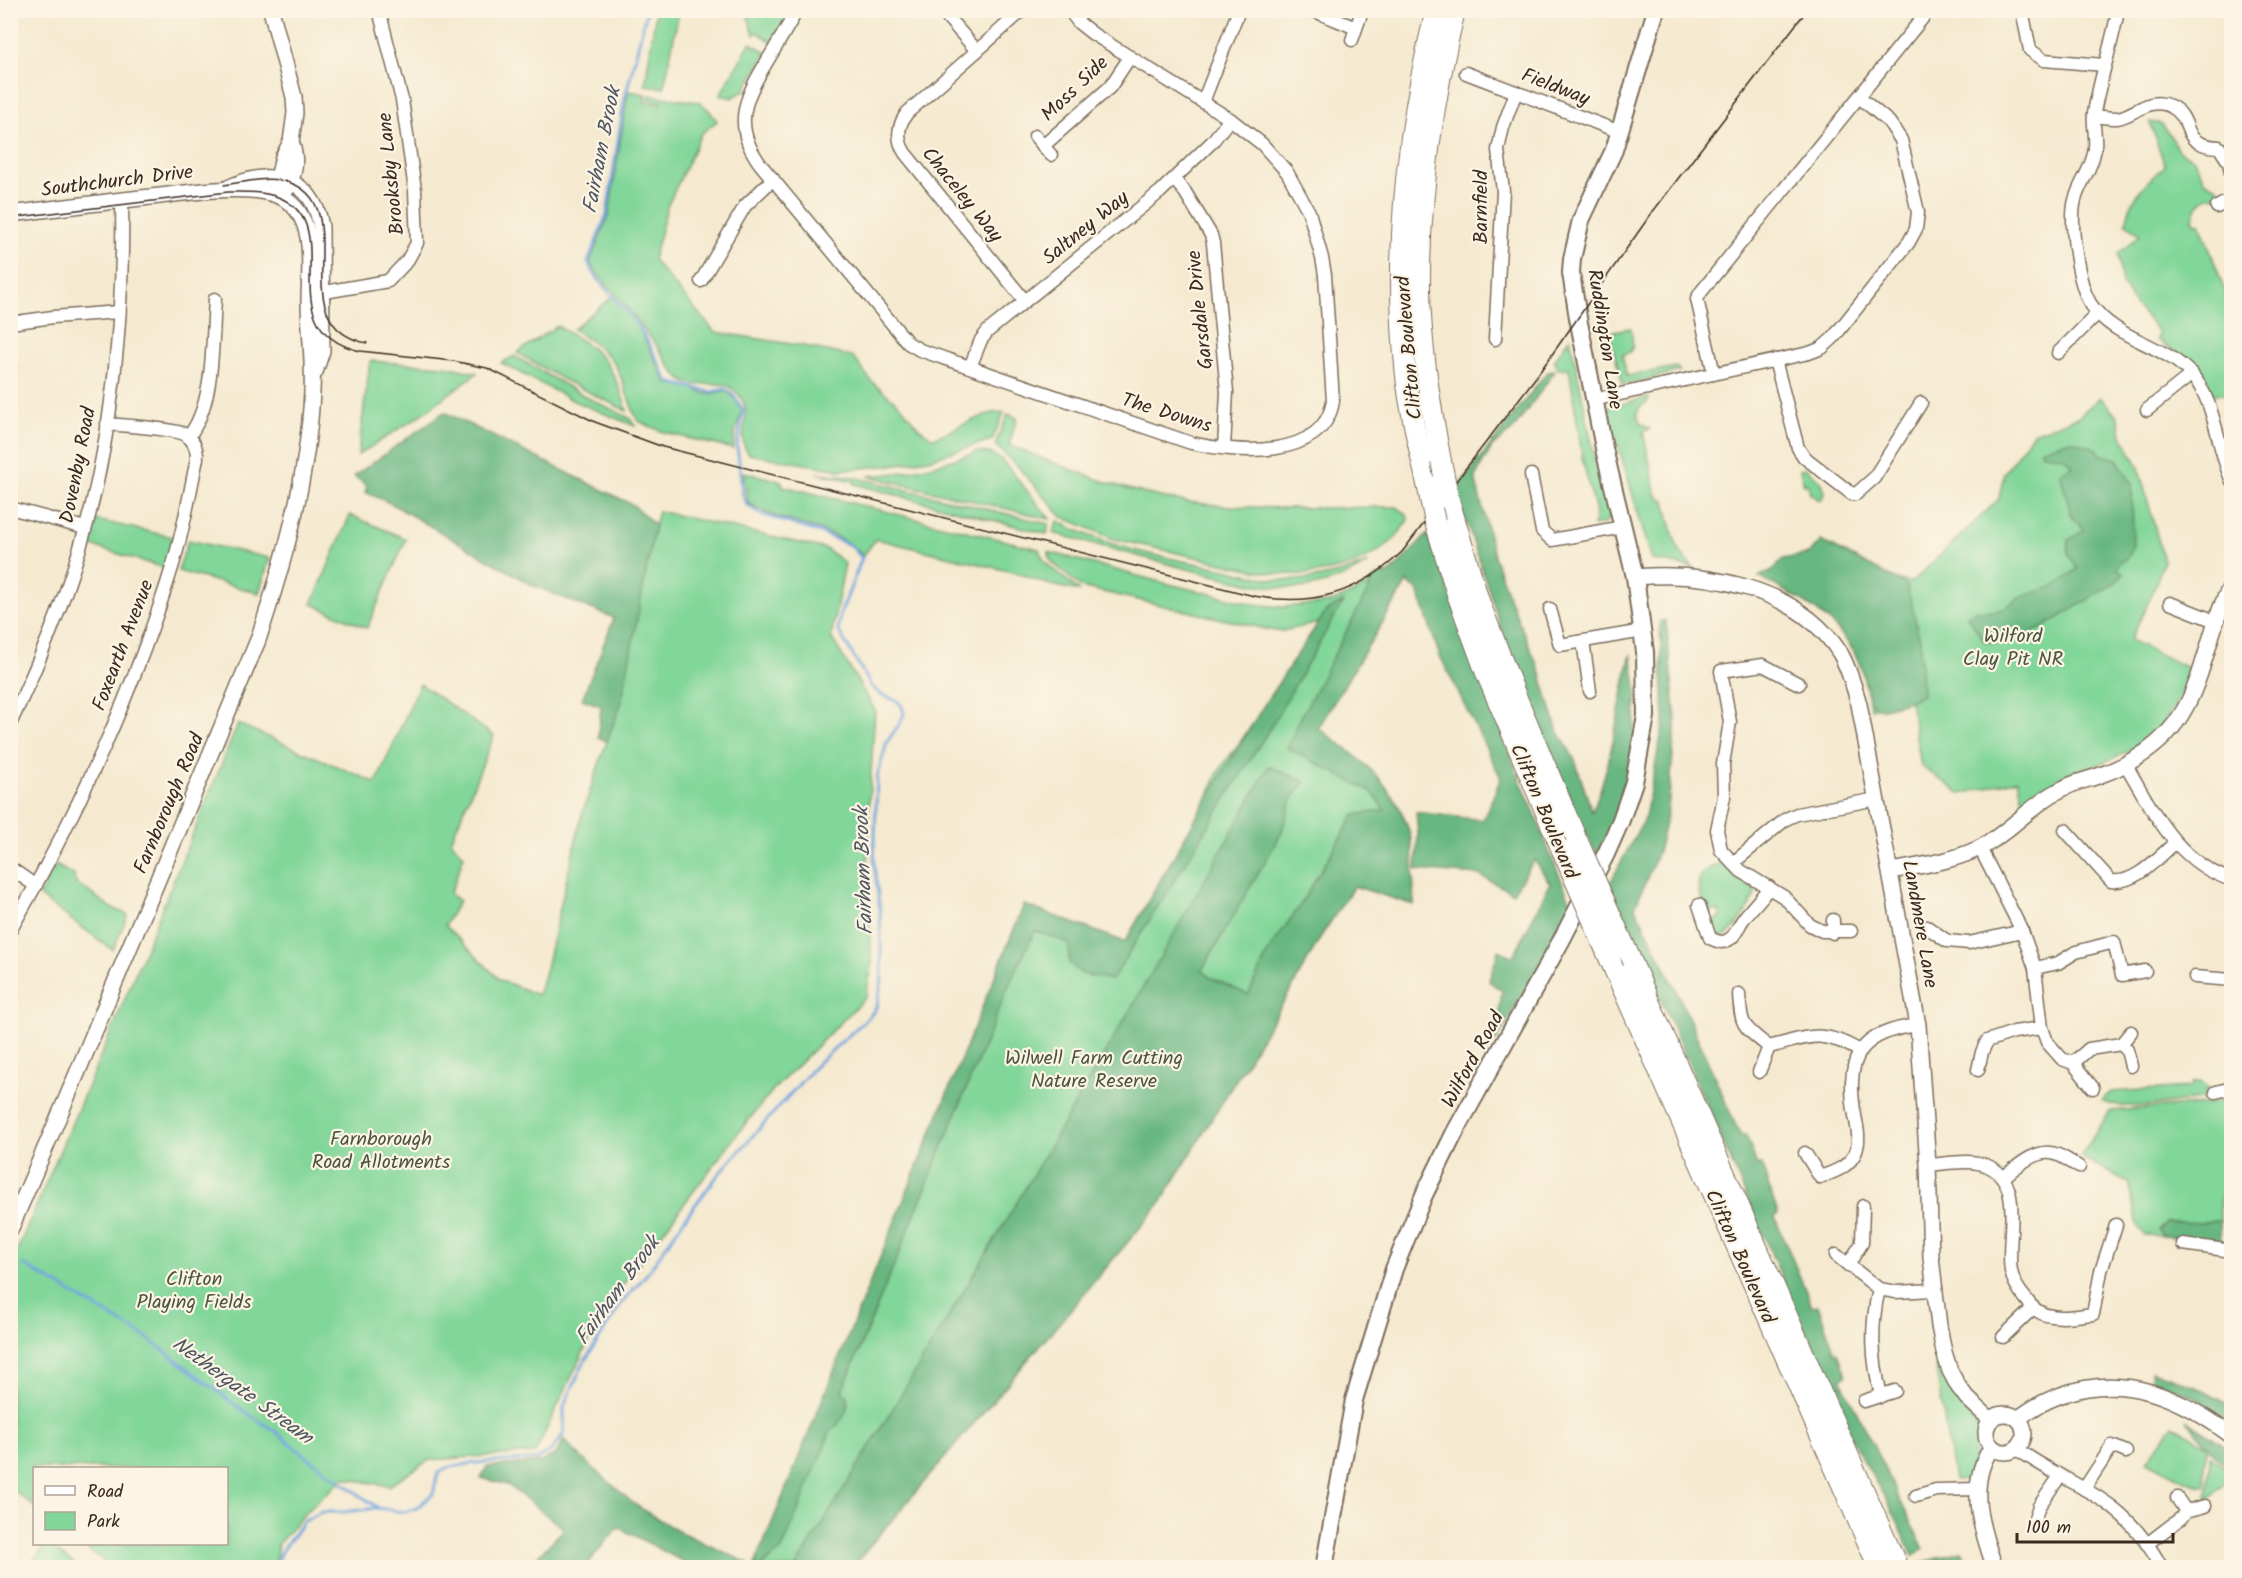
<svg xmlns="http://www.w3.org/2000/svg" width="2242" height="1578" font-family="Kalam,sans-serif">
	<rect width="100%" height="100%" fill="#fcf5e5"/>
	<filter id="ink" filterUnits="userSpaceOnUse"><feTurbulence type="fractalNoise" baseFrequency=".0167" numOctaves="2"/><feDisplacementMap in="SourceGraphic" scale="12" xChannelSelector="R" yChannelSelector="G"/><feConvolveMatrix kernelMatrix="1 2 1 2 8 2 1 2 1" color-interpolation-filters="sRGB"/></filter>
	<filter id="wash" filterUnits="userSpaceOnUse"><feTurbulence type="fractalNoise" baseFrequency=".008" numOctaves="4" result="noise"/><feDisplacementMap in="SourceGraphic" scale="24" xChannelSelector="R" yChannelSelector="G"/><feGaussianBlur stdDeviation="1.35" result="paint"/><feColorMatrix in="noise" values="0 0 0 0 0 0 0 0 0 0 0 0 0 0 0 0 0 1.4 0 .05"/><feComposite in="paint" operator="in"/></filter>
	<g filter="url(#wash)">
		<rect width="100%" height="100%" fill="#f5ead0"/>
		<!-- green -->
		<g fill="#81d699" stroke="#5e805c" stroke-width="1.5">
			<polygon points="656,11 679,11 664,88 645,85"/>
			<polygon points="746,11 791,11 772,42 757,32 754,35"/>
			<polygon points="750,43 767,52 744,91 732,98 720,95"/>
			<path d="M628,91L645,94V102L661,104V102L648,99V95L699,102L708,109L717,121L701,134L667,207L653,260L715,332L804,346L853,357L872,382L901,406L919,428L933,438C950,433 989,408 1004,413L992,440L929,459L885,466L839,470L749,454C732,435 759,412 735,391C719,376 700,391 683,381C670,372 663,353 653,341C642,327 632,314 621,301C610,287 598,278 590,262L609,214Z"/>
			<path d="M2150,122L2159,123L2170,135L2178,151L2193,158L2204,180L2219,188L2222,197C2204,194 2197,201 2193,219L2196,223H2200L2231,308V394H2212C2200,369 2180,354 2157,340L2159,332L2134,304L2122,284L2118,254L2140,235L2126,223C2132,195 2144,184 2165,166Z"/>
			<path d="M613,296L638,326L667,383C675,386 683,384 691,387C697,390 701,394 709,394C715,394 721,389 727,392C734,394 738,405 742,411L735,432L733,449L663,432L638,421C628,403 625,381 614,363C604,349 587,339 573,329Z"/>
			<path d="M557,326C601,350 613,363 627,411L562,379L517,353Z"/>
			<polygon points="1631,328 1633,346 1630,352 1622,355 1627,376 1676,367 1680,371 1623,385 1610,337 1614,331"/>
			<polygon points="1570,337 1597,468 1611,515 1606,523 1593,526 1596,513 1583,462 1569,368 1558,369 1554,361"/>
			<polygon points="514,356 588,398 630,418 635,426 576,402 501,363"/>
			<polygon points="370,361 445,366 477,373 418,417 358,455"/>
			<path d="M1649,397L1648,401L1639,408L1637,415L1640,423L1650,429L1643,432L1657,496L1665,500C1671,525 1673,551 1694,568L1652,560L1607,408Z"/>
			<path d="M2100,397L2117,415L2123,438L2138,465L2164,561L2151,597L2130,640L2192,670C2184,686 2177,705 2166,719C2137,757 2106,759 2067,776C2051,784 2038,794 2024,804L2018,779L1961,794L1921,766L1910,701L1871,709C1868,696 1865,681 1861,668C1849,631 1812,604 1779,588L1828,544L1895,580L1912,582L1999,499L2004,473L2033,433L2078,417Z"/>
			<path d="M1008,414L1017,418L1009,445C1066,468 1125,493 1187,502C1256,511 1327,507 1397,507L1407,515L1408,520C1402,529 1396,539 1387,545C1352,573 1305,578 1263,572L1114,539L1062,517L1018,467L996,446V442Z"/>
			<path d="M976,452L990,453L1002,460L1050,519L868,476C906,474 940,465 976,452Z"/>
			<polygon points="1806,468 1822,483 1825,492 1821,501 1810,494 1808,484 1804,485 1800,469"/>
			<path d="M743,472L781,481L783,486L1039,549C1044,569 1066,576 1079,591L1047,584L1021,574L876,539L863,556C834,524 784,526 748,503Z"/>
			<polygon points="818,473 854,477 1049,524 1047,534 854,484 854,481"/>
			<polygon points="658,511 826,549 845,563 831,637 875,710 869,803 867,882 872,964 866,997 773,1090 734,1138 603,1311 535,1453 429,1460 389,1486 344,1478 309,1509 278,1544 274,1567 111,1567 81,1544 226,1544 226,1468 34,1468 34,1507 11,1488 11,1265 114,1025 238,724 376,783 420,684 494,736 451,841 464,856 450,894 459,901 445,925 500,980 538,995 546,968 582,814 607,741"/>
			<polygon points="350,515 406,539 367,628 312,604"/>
			<polygon points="96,520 173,537 164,568 89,545"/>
			<path d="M1058,521C1108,549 1169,558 1225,569C1247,574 1270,581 1293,580C1320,579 1343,573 1368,563C1346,578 1323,587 1295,588C1263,589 1231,579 1200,572C1151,560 1102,546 1053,533Z"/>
			<polygon points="188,540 270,558 259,593 178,571"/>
			<path d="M1049,552L1164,583L1254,604L1283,607L1329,603L1352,594L1370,583L1375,577L1390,573L1407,582L1318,728C1358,756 1396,784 1410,835C1414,853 1413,885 1414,905L1354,886L1321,936L1289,993L1160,1204L852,1567L754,1568L1024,905L1125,942L1205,802L1218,772L1268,703L1319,623L1282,631H1275L1081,587L1053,563L1049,558Z"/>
			<path d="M1723,862L1733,874L1756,890C1751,907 1738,928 1723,937L1715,935L1710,929L1711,922L1721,917L1719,911H1709C1701,901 1692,881 1705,871C1710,867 1718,865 1723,862Z"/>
			<polygon points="55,865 74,875 75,882 112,908 128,915 113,950 39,896"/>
			<path d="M2201,1082L2209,1089L2205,1090V1098C2185,1101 2115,1114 2102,1100L2111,1092L2191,1087L2192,1083Z"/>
			<polygon points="2231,1098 2231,1183 2220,1197 2220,1220 2205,1223 2167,1222 2158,1230 2162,1236 2145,1235 2138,1227 2128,1182 2080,1157 2110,1111 2205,1104"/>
			<polygon points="1935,1363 1952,1393 1977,1425 1978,1438 1969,1479 1954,1480"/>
			<path d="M2173,1425L2208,1446L2204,1464L2205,1486C2183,1484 2167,1470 2147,1461Z"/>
			<polygon points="2210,1455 2231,1473 2231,1478 2207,1501"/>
			<polygon points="47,1544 78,1567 28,1567"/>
		</g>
		<!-- forest -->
		<g fill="#68b781" stroke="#527050" stroke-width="1.5">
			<path d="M1555,371L1513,430L1492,447L1475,477L1494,556L1509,598L1540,671L1557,729L1575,760L1592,812C1613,762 1618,706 1631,654L1637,692L1632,760L1612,831L1596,854L1579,819L1509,653L1468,526L1454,492L1547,372Z"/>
			<polygon points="444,412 633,505 655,525 621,704 607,741 598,738 601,706 582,699 614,618 534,586 390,503 365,492 367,486 354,476"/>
			<path d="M2070,440L2091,446L2102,455L2117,459L2132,484L2133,548L2127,559L2120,562L2117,569L2124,574L2115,583L2042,628L2010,643L1985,642L1967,616L1976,610C2006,614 2001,607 2024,596C2034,591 2046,591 2055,585C2063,580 2070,574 2078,569L2068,553L2069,540L2084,530L2072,517L2060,473L2073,465L2062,456L2042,454L2040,450Z"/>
			<path d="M1428,534L1518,775L1533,809L1551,856L1573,907L1496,1041L1485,1042L1499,1013L1502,991L1489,981L1499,950L1513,957L1550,883L1534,860L1513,893L1479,875L1416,870L1418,833L1416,812L1483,820L1501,778L1439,654L1418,591L1407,582L1318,728C1358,756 1396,784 1410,835C1414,853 1413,885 1414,905L1354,886L1321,936L1289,993L1160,1204L852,1567L795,1568C959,1303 1117,1037 1269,766L1305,782L1292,799L1281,834L1202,970L1210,977L1248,995L1269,950L1299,907L1354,815L1385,810L1372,792L1287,748L1298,723L1375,577L1390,573Z"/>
			<path d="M1821,541L1907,585L1920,640L1922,695L1910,701L1880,709L1869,701C1866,689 1865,675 1860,664C1839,617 1802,600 1759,577L1774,569L1783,559L1809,554Z"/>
			<path d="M1343,602L1272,725L1112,980L1082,974L1069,963V943L1035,931L1008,987L842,1392L848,1396C849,1411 843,1421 831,1430L782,1550L760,1567H754L1024,905L1125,942L1205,802L1266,702L1326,611Z"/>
			<polygon points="1660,621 1666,621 1676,719 1668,811 1658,852 1635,907 1677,991 1740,1135 1746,1135 1757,1165 1761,1164 1778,1214 1775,1217 1812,1306 1818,1305 1835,1353 1838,1352 1846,1376 1841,1380 1924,1549 1913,1556 1893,1512 1846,1430 1834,1389 1804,1329 1610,883 1645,817 1664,721"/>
			<polygon points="2220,1220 2221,1242 2162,1236 2158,1230 2167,1222 2205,1223"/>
			<path d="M2151,1371C2181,1378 2205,1391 2231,1406V1422L2195,1397L2152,1381Z"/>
			<polygon points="2186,1420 2231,1449 2231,1470 2217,1457"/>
			<polygon points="564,1439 573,1450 634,1504 676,1530 748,1563 749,1567 693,1567 618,1527 585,1567 527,1567 564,1529 508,1485 481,1478 487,1467 541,1462 556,1454"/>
			<polygon points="1962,1551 1970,1567 1922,1567 1921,1563"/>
		</g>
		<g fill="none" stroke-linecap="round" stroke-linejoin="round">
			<!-- stream -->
			<g stroke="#71a4dd" stroke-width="3">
				<polyline points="24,1265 146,1337 245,1412 275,1431 304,1455 378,1508"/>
				<path d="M277,1568L279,1555L303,1522L321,1512H343L378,1508L404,1512L415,1509L433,1494L438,1473L446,1468L474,1463L537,1459L552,1450L564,1434V1406L583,1364L621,1304L646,1275L686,1217L718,1175L817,1064L871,1015L877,1006L882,979L880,911L874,863L877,777L887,742L900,723L904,714L902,706L897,701L880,694L872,687L838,630L840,615L862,558L850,545L821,533L761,514L747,505L743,495L737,446L743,410L732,393L725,389L711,392L668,382C659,363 649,341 637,324C621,303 599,286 588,262L607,214L624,102L647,10"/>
			</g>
		</g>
	</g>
	<g filter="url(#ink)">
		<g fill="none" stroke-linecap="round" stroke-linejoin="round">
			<defs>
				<g id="minor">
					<path d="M797,10C787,28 777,45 766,63C744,99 732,127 761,165L908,343L920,350L1191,443C1234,453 1324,461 1333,401L1325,275L1322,258L1309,212L1287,172L1262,144L1230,119L1093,34L1079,23L1069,10"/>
					<path d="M1023,10L907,113C898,125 896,139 905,153L1025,301"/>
					<polyline points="1312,10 1356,28"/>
					<polyline points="2022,10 2030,50 2044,60 2104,65"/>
					<path d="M2118,10C2112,45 2100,78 2094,113C2092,126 2098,141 2094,153C2091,170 2079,184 2075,200C2069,222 2078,287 2092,306C2116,340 2165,344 2192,375C2216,402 2217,449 2232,481"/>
					<polyline points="943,12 977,51"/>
					<polyline points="1352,40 1360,17"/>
					<polyline points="1466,73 1620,132"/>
					<polyline points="1203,102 1239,10"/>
					<path d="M2094,116C2101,117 2110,118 2117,118C2134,116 2149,96 2170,106C2197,119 2176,145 2219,147L2229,162L2232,178"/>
					<polyline points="1035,136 1051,155"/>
					<polyline points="1043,146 1110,87 1130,57"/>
					<polyline points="1174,179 1185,192 1211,235 1213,243 1227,392 1224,448"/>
					<polyline points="2217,207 2232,199"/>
					<polyline points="701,281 745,206 773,179"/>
					<polyline points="313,294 388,281 407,261 417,243 415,190 402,100 379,10"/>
					<polyline points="10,323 53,317 119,312"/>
					<polyline points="1495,339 1503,191 1498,150 1503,127 1516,92"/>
					<polyline points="2058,353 2098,313"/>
					<polyline points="1775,360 1798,448 1804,457 1852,494 1856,494 1874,478 1921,403"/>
					<polyline points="10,361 10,368"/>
					<polyline points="970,367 981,340 988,331 1160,192 1212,142 1230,119"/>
					<polyline points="1714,374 1697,299 1701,292 1929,10"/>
					<polyline points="1593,400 1809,353 1822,348 1833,338 1909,242 1916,229 1918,212 1901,140 1889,122 1859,97"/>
					<polyline points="2147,410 2192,374"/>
					<path d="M188,437C215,405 212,340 215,299"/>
					<polyline points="1531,475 1542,531 1552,540 1623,527"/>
					<polyline points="10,508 85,528"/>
					<polyline points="2170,603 2215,621"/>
					<polyline points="1550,609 1560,645 1643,631"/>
					<polyline points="1583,641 1590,691"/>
					<polyline points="1799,684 1763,665 1721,671 1730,722 1723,764 1724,797 1717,830 1721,850 1741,871 1784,897 1810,925 1822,931 1851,931"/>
					<path d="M10,724C37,667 61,611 79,551C113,442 124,314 122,200"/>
					<path d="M2126,765C2153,811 2177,863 2232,880"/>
					<path d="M2065,830L2111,881C2136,884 2157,858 2175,843"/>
					<polyline points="1980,848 2022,931 2035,968 2042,1028 2047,1042 2062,1059 2073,1063 2093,1088"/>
					<polyline points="1733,863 1786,819 1797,814 1877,799"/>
					<polyline points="10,868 36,886"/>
					<path d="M1699,905L1710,938C1716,941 1722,944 1728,940C1735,937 1738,927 1742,921C1750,909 1761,900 1769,887"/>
					<polyline points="1927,927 1947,941 1969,943 2022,931"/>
					<path d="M10,931C76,817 136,687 174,561C184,527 190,493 197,458C197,449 194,439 184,434C171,428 125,426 107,424"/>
					<polyline points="1833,933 1833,920"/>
					<polyline points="2035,968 2058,963 2076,952 2114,942 2122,975 2145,971"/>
					<polyline points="2195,977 2232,980"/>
					<path d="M1739,994C1741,1027 1743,1026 1769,1047C1810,1037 1821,1028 1860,1051"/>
					<polyline points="2121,1044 2131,1032"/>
					<polyline points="2073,1063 2089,1049 2121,1044 2127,1050 2131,1066"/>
					<polyline points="1978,1070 1982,1052 1987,1041 2014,1032 2042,1028"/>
					<polyline points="1759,1072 1769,1047"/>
					<polyline points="2216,1092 2232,1088"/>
					<path d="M1805,1153L1820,1177C1834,1172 1850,1167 1856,1151C1861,1138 1856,1123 1854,1110C1845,1054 1863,1032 1918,1025"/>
					<path d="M1928,1165C1944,1164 1963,1160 1978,1163C2029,1173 2005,1237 2011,1271C2013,1282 2019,1291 2026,1299C2032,1308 2041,1315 2052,1316C2066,1319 2080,1315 2093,1314L2101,1271L2116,1225"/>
					<path d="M2003,1178C2017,1166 2039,1146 2058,1155C2066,1158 2072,1163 2079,1167"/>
					<polyline points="10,1201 22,1205"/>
					<polyline points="2183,1244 2232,1251"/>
					<polyline points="1836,1255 1879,1289 1896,1292 1934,1290"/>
					<polyline points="1848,1265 1862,1243 1863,1206"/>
					<path d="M1879,1289C1870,1326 1872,1359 1881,1396"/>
					<polyline points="2003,1337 2033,1308"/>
					<polyline points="1864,1401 1895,1391"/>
					<path d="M2016,1448C2046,1471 2082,1484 2112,1507C2133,1523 2149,1544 2162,1568"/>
					<polyline points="2084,1489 2112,1446 2126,1452"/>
					<polyline points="1916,1496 1936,1490 1977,1489"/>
					<polyline points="2177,1498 2186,1511"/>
					<polyline points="2033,1524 2039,1506 2060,1476"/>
					<polyline points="2147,1544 2181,1518 2186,1511 2205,1506"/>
				</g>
				<g id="tertiary">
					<polyline points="271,10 294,97 295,113 291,142 283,157 276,187"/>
					<path d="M228,188C268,168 313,175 321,227L322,351L315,372"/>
					<path d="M286,190C295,175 297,158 291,142"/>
					<path d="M10,214C60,208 110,201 160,196C192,192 252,183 281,197C318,215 309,268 309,301C309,331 314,362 312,392C308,477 285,559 258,640L68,1095L10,1230"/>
					<path d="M1635,577C1706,571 1798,587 1840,653C1849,668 1854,687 1859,704L1918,1025L1928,1165L1931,1257L1939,1326L1944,1352L1950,1371L1958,1386L1967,1398L1991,1420"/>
					<path d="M1891,871C1923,865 1958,861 1987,844C2014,827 2035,802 2064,788C2075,782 2087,780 2098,776C2132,764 2162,746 2181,715C2206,675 2209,625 2232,584"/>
					<circle cx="2005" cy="1433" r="19"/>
					<path d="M2018,1419C2031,1408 2045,1401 2061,1395C2125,1372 2180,1397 2232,1436"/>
					<path d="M1992,1447C1966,1484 1981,1529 1995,1568"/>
				</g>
				<polyline id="secondary" points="1324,1568 1354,1400 1394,1269 1424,1195 1455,1132 1561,941 1606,854 1621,820 1634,782 1646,716 1645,652 1635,577 1605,453 1578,318 1571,273 1572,259 1581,220 1614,150 1656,10"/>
				<g id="trunk">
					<path d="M1441,461C1430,405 1421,347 1420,290C1419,195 1433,102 1455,10"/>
					<path d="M1427,484C1419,448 1410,413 1406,376C1393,254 1406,130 1436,10"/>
					<polyline points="1449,500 1479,601 1516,696 1574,833"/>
					<polyline points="1435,522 1457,594 1486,673 1562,850"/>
					<polyline points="1627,951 1898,1568"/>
					<polyline points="1614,969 1879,1568"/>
				</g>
			</defs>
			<!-- minor casing -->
			<use href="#minor" stroke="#7c6d5c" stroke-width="15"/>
			<!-- tertiary casing -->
			<use href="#tertiary" stroke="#7c6d5c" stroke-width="18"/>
			<!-- secondary casing -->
			<use href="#secondary" stroke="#7c6d5c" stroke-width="20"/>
			<!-- trunk casing -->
			<use href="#trunk" stroke="#7c6d5c" stroke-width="22"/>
			<!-- minor -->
			<use href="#minor" stroke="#fff" stroke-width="12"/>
			<!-- tertiary -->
			<use href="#tertiary" stroke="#fff" stroke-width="15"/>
			<!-- secondary -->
			<use href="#secondary" stroke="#fff" stroke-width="16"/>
			<!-- trunk -->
			<use href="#trunk" stroke="#fff" stroke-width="20"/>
			<!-- tram -->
			<g stroke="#3b2a1e" stroke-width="1.5">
				<path d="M224,185C241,183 261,177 279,180C368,195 275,325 367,343"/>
				<path d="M10,218L228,192C244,192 262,191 278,197C349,225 265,328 360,351L453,361L487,368L595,422L663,447L1254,596C1313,607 1359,593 1402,552L1539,373L1651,214L1807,10"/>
			</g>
			<defs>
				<g id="trunk-bridge">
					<polyline points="1441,461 1449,500"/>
					<polyline points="1427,484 1435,522"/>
					<polyline points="1574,833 1627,951"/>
					<polyline points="1562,850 1614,969"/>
				</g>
			</defs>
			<!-- trunk-bridge casing -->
			<use href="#trunk-bridge" stroke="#7c6d5c" stroke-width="22" stroke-linecap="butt"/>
			<!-- trunk-bridge -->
			<use href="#trunk-bridge" stroke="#fff" stroke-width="20"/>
		</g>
	</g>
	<g text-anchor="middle" stroke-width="4.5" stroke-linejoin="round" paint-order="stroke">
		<!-- street labels -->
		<g font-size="20" fill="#3b2a1e" stroke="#fcf5e5">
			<text transform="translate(1556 86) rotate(21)" y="7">Fieldway</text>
			<text transform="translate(1074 88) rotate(-44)" y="7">Moss Side</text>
			<text transform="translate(390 174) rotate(-96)" y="7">Brooksby Lane</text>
			<text transform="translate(117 180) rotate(-7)" y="7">Southchurch Drive</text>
			<text transform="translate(963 194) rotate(51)" y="7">Chaceley Way</text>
			<text transform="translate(1480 207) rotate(-90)" y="7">Barnfield</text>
			<text transform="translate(1085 227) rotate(-39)" y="7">Saltney Way</text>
			<text transform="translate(1199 310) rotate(-96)" y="7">Garsdale Drive</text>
			<text transform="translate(1606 339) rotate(81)" y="7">Ruddington Lane</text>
			<text transform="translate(1408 348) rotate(-95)" y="7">Clifton Boulevard</text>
			<text transform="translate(1167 412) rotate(17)" y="7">The Downs</text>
			<text transform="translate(77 465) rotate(-79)" y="7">Dovenby Road</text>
			<text transform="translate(122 645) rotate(-69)" y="7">Foxearth Avenue</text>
			<text transform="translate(168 803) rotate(-67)" y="7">Farnborough Road</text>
			<text transform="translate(1545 811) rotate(67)" y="7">Clifton Boulevard</text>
			<text transform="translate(1921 924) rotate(80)" y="7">Landmere Lane</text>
			<text transform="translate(1472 1059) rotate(-61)" y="7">Wilford Road</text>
			<text transform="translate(1741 1256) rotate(66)" y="7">Clifton Boulevard</text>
		</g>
		<!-- park labels -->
		<g font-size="20" fill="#4c553d" stroke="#fcf5e5">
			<text x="2013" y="642">Wilford<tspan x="2013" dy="23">Clay Pit NR</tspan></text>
			<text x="1094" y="1064">Wilwell Farm Cutting<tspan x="1094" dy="23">Nature Reserve</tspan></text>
			<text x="381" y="1145">Farnborough<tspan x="381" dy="23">Road Allotments</tspan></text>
			<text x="194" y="1285">Clifton<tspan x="194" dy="23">Playing Fields</tspan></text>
		</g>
		<!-- water labels -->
		<g font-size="21" font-style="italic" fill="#4e5561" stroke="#fcf5e5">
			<text transform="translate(601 150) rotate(-79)" y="7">Fairham Brook</text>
			<text transform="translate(863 871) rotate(-92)" y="7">Fairham Brook</text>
			<text transform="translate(617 1290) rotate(-54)" y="7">Fairham Brook</text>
			<text transform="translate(243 1390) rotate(36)" y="7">Nethergate Stream</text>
		</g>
	</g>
	<!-- margin -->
	<rect width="2242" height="1578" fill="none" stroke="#fcf5e5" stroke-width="36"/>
	<!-- legend -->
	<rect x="33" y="1467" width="195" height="78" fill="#fcf5e5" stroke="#afa495" stroke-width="1.5"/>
	<rect x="45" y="1486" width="30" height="9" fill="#ffffff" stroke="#afa495" stroke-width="1.5"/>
	<text x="87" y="1497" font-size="18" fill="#3b2a1e">Road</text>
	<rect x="45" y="1512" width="30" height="18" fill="#81d699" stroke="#afa495" stroke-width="1.5"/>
	<text x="87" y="1527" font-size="18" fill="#3b2a1e">Park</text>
	<!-- scale -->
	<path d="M2017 1533v9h156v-9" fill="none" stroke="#3b2a1e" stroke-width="3"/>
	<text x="2026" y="1533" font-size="18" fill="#3b2a1e" stroke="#fcf5e5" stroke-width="4.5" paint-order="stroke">100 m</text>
</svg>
